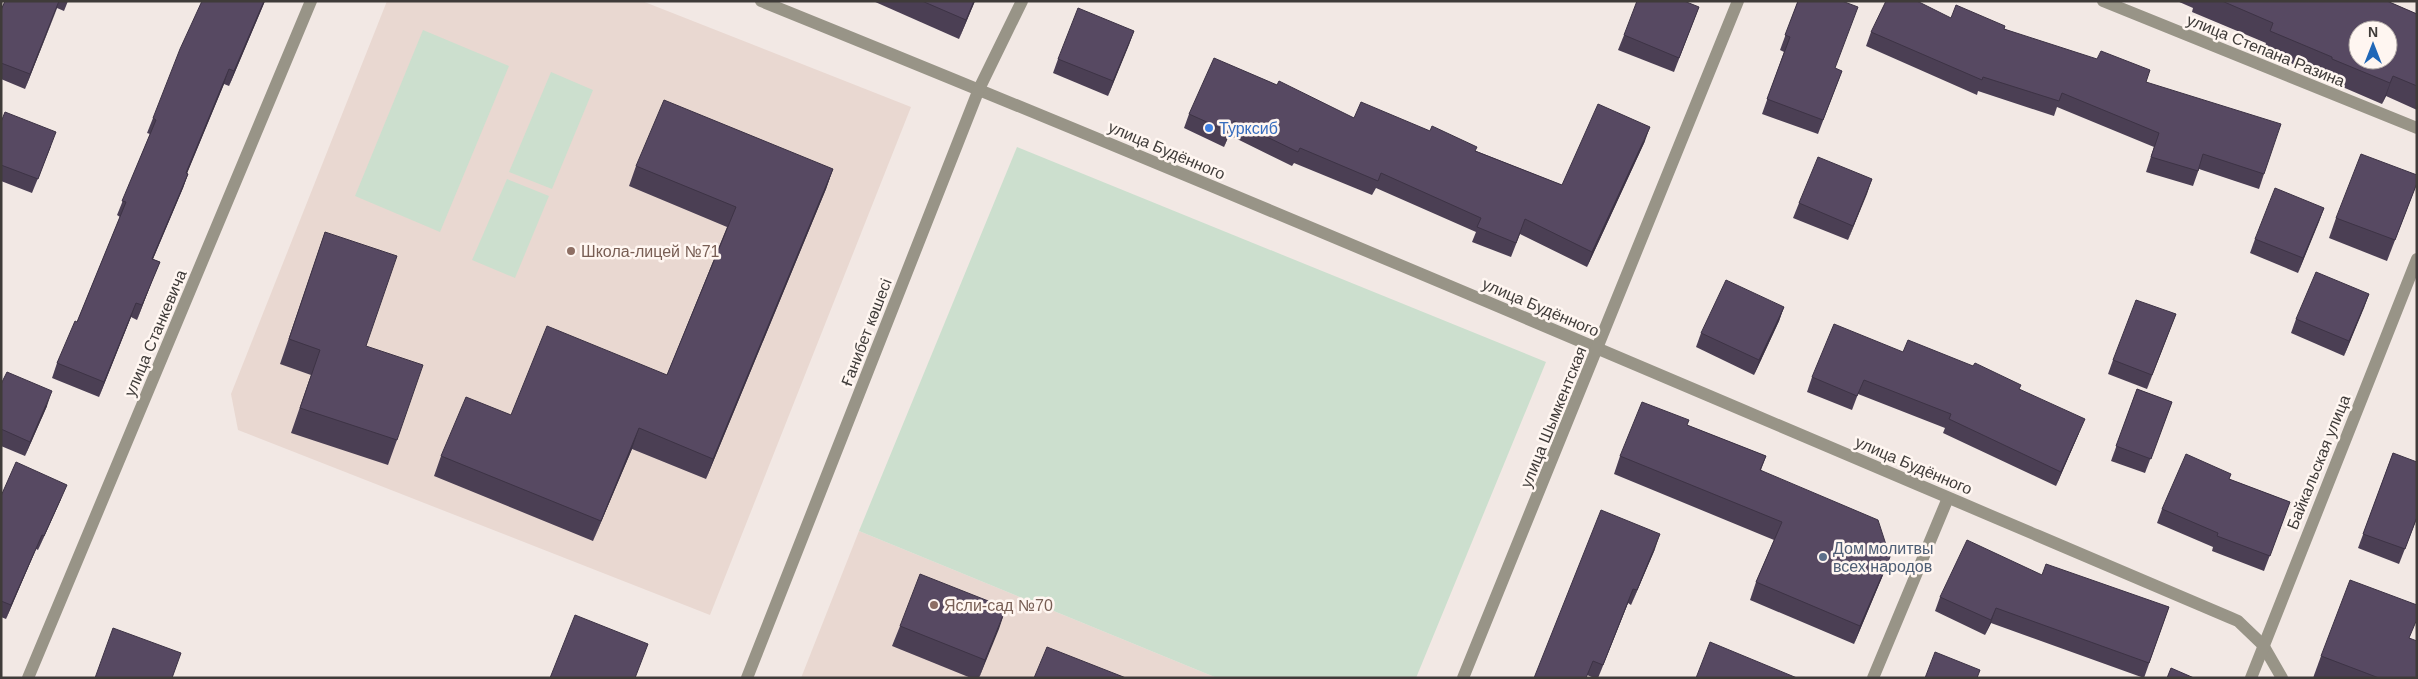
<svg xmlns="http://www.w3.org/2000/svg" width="2418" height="679" font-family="Arial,sans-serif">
	<rect width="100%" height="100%" fill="#f2e8e4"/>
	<!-- built -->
	<g fill="#e9d8d1">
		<polygon points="387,1 642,1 911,107 710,615 238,430 231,394"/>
		<polygon points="859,531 1217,678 801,678"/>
	</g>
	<!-- green -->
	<g fill="#ccdfce">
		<polygon points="423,30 509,66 440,232 355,196"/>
		<polygon points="551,72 593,90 552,189 509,172"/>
		<polygon points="1017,147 1546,362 1416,678 1217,678 859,531"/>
		<polygon points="507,179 549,196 515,278 472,260"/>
	</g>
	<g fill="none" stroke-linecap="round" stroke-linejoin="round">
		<!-- minor -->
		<g stroke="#989487" stroke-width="12">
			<path d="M761,1C1256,201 1747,412 2238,621L2263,645L2282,678"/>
			<polyline points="2103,1 2417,128"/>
			<polyline points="28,678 311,1"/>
			<polyline points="747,678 979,89 1022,1"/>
			<polyline points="1463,678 1738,1"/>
			<polyline points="1873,678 1948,498"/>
			<polyline points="2251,678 2417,259"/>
		</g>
	</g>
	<!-- wall -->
	<g fill="#4b3f54">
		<polygon points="5,1 68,1 64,11 57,8 25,89 1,79 1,10"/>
		<polygon points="265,1 229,86 224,84 187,173 188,174 183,188 153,259 160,262 154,276 137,320 131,317 99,397 52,378 57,363 77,322 120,217 117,215 150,134 147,133 153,118"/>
		<polygon points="873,1 975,1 959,39"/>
		<polygon points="1798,1 1835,69 1842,71 1818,134 1762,114 1784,52 1780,50"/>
		<polygon points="2177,1 2387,1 2417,14 2417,110 2386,96 2382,104 2324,79 2325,78 2263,51 2266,43 2192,12 2193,8"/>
		<polygon points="1699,7 1674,72 1618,50 1624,35"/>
		<polygon points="2004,29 2146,82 2264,174 2259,189 2199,169 2193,186 2146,172 2154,147 2057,107 2054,116 1978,91 1977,95 1866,46 1871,32"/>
		<polygon points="1134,31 1108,96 1053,73 1058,59"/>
		<polygon points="1277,85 1354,118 1476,151 1562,185 1645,141 1587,267 1520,234 1511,257 1472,242 1476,232 1376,188 1372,195 1294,163 1292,166 1229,135 1224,147 1184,128 1189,114"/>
		<polygon points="1,122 51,146 32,193 1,181"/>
		<polygon points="636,166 833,169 826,189 706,479 632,449 593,541 434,476 441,456 511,415 667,375 727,227 629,186"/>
		<polygon points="1872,179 1848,240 1793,218 1799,203"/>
		<polygon points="2417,183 2387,261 2329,238 2336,218"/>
		<polygon points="2324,208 2298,273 2250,253 2255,239"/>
		<polygon points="325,232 397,440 388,465 291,433 311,375 280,364"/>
		<polygon points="2369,294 2344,356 2291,333 2296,319"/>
		<polygon points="1784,307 1779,321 1754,375 1696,347 1701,333"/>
		<polygon points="2176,314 2147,389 2108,374 2113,360"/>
		<polygon points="1903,352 2019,389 2079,433 2056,486 1943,433 1945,428 1858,394 1852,410 1807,392 1812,377"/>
		<polygon points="1,384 47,406 25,456 1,446"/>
		<polygon points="2137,389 2172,402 2145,473 2111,461"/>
		<polygon points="1687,425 1766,456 1761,470 1883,575 1854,644 1750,600 1756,582 1774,540 1614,474 1620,456"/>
		<polygon points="2393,453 2417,518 2399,564 2358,548"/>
		<polygon points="2229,479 2290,502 2264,571 2212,551 2213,547 2157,523 2162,509"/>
		<polygon points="1,496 61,499 38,550 36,549 6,619 1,617"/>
		<polygon points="1655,549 1631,605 1628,603 1598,678 1594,678 1587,675 1534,678"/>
		<polygon points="2042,575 2169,607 2144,678 1991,623 1985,635 1935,611 1940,597"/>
		<polygon points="1006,608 979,678 971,678 892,646 900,626"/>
		<polygon points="2410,638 2417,678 2313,678 2321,656"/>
	</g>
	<!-- shaded-wall -->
	<g fill="#3d3345">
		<polygon points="60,1 25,89 30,74"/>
		<polygon points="264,1 265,1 229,86 234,71"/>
		<polygon points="974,1 975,1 959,39 966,20"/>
		<polygon points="1134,31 1129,45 1108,96 1113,81"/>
		<polygon points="229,69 224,84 181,188 186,173"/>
		<polygon points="2393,76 2386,96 2382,104 2390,83"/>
		<polygon points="1234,121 1229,135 1224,147 1229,132"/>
		<polygon points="1650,127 1645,141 1587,267 1592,252"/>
		<polygon points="833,169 826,189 706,479 713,459"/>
		<polygon points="188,174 183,188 147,273 152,259"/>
		<polygon points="1872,179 1867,194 1848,240 1853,226"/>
		<polygon points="2324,208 2319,222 2298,273 2303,258"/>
		<polygon points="160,262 154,276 137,320 142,305"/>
		<polygon points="2369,294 2364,308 2344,356 2349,341"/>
		<polygon points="136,303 131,317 99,397 104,382"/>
		<polygon points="1784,307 1779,321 1754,375 1759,360"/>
		<polygon points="52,391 47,406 25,456 30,442"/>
		<polygon points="2085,419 2079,433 2056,486 2061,472"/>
		<polygon points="639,428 632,449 593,541 601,521"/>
		<polygon points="67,485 61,499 38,550 44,536"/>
		<polygon points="1660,534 1655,549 1631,605 1637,590"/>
		<polygon points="42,535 6,619 11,605"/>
		<polygon points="1890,557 1883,575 1854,644 1860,626"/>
		<polygon points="1633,589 1628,603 1598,678 1603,665"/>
		<polygon points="1006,608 999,629 979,678 985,660"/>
		<polygon points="1996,608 1991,623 1985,635 1991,620"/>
	</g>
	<!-- building -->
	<g fill="#574962" stroke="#3d3345" fill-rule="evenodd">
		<polygon points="5,1 59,1 30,74 1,63 1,10"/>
		<polygon points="202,1 264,1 234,71 229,69 186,173 188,174 152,259 160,262 142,305 136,303 104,382 57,363 75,321 77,322 126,202 122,201 156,120 153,118 180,49"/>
		<polygon points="922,1 974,1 966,20"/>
		<polygon points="1637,1 1684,1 1699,7 1679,58 1624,35"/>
		<polygon points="1798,1 1842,1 1858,7 1835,68 1842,71 1823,120 1767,99 1790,37 1785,35"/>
		<polygon points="1886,1 1917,1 1951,18 1956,5 2005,26 2004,29 2097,59 2101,51 2150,70 2146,82 2281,124 2264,174 2203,154 2198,171 2151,157 2159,133 2062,93 2059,101 1983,77 1982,80 1871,32"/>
		<path d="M2222,1H2387L2417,14V86L2393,76L2390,83L2332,59V57L2270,31L2273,23ZM2358,30H2388V60H2358Z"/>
		<polygon points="1078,8 1134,31 1113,81 1058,59"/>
		<polygon points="1214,58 1277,85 1279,81 1354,118 1361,102 1430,131 1432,126 1477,147 1475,151 1562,185 1598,104 1650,127 1592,252 1525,219 1516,243 1477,227 1481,218 1381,173 1378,181 1300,148 1298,152 1234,121 1229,132 1189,114"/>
		<polygon points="664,100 833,169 713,459 639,428 601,521 441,456 466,397 511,415 547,326 667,375 736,207 636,166"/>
		<polygon points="5,112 56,132 38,179 1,165 1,122"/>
		<polygon points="2361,154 2417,175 2417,183 2395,240 2336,218"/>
		<polygon points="1818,157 1872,179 1853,226 1799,203"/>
		<polygon points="2275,188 2324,208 2303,258 2255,239"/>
		<polygon points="325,232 397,256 366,346 423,365 397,440 300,408 320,350 289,339"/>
		<polygon points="2316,272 2369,294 2349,341 2296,319"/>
		<polygon points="1726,280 1784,307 1759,360 1701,333"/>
		<polygon points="2136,300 2176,314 2152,375 2113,360"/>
		<polygon points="1834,324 1903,352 1908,340 1973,366 1975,363 2021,385 2019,389 2085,419 2061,472 1949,419 1951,414 1864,380 1857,396 1812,377"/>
		<polygon points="7,372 52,391 30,442 1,429 1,384"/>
		<polygon points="2137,389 2172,402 2151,459 2116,446"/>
		<polygon points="1642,402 1689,420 1687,425 1766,456 1760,470 1878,520 1890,557 1860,626 1756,582 1782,522 1620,456"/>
		<polygon points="2393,453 2417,462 2417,517 2405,549 2363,534"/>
		<polygon points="2186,454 2231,474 2229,479 2290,502 2270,556 2217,536 2218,533 2162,509"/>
		<polygon points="16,462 67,485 44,536 42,535 11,605 1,601 1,496"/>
		<polygon points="1601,510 1660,534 1637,590 1633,589 1603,665 1593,661 1586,678 1534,678"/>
		<polygon points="1967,540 2042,575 2046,564 2169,607 2149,663 1996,608 1991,620 1940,597"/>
		<polygon points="920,574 1006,608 985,660 900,626"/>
		<polygon points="2350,580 2417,605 2417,619 2409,638 2417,641 2417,678 2379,678 2321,656"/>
		<polygon points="575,615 648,644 635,678 550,678"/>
		<polygon points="113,628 181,653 172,678 95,678"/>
		<polygon points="1710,642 1797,678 1696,678"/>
		<polygon points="1047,647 1126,678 1034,678"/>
		<polygon points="1935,652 1980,670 1977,678 1925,678"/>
		<polygon points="2171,668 2194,678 2167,678"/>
	</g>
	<!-- markers -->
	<circle fill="#3f7fe0" stroke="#fff6f1" stroke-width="2" cx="1209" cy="128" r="5"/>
	<g fill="#8d6e63" stroke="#fff6f1" stroke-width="2">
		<circle cx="571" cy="251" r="5"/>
		<circle cx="934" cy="605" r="5"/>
	</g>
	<circle fill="#5c6f8a" stroke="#fff6f1" stroke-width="2" cx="1823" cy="557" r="5"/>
	<g text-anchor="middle" stroke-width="5" stroke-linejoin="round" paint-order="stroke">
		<!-- street labels -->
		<g font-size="16" fill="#3f3b39" stroke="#fff6f1">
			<text transform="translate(2266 50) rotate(22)" y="6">улица Степана Разина</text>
			<text transform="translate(1167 150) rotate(23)" y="6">улица Будённого</text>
			<text transform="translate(1541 307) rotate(23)" y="6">улица Будённого</text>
			<text transform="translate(866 332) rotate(-69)" y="6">Ғанибет көшесі</text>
			<text transform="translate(155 333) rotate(-67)" y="6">улица Станкевича</text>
			<text transform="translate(1553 417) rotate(-68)" y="6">улица Шымкентская</text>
			<text transform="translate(2318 462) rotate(-68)" y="6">Байкальская улица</text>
			<text transform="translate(1914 465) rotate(23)" y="6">улица Будённого</text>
		</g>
		<!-- shop labels -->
		<g font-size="16" fill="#366cbe" stroke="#fff6f1" text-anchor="start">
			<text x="1219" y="134">Турксиб</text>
		</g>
		<!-- education labels -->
		<g font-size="16" fill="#785e54" stroke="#fff6f1" text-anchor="start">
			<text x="581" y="257">Школа-лицей №71</text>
			<text x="944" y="611">Ясли-сад №70</text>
		</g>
		<!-- service labels -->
		<g font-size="16" fill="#4e5e75" stroke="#fff6f1" text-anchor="start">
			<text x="1833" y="554">Дом молитвы<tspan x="1833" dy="18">всех народов</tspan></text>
		</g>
	</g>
	<!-- border -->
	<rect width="2418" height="679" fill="none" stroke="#3f3b39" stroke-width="5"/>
	<!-- north arrow -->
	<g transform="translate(2373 45)"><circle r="24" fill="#fff6f1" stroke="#b2aba7"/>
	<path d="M0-4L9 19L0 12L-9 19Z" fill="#2067b7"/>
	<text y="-8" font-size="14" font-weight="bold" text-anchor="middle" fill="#3f3b39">N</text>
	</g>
</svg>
